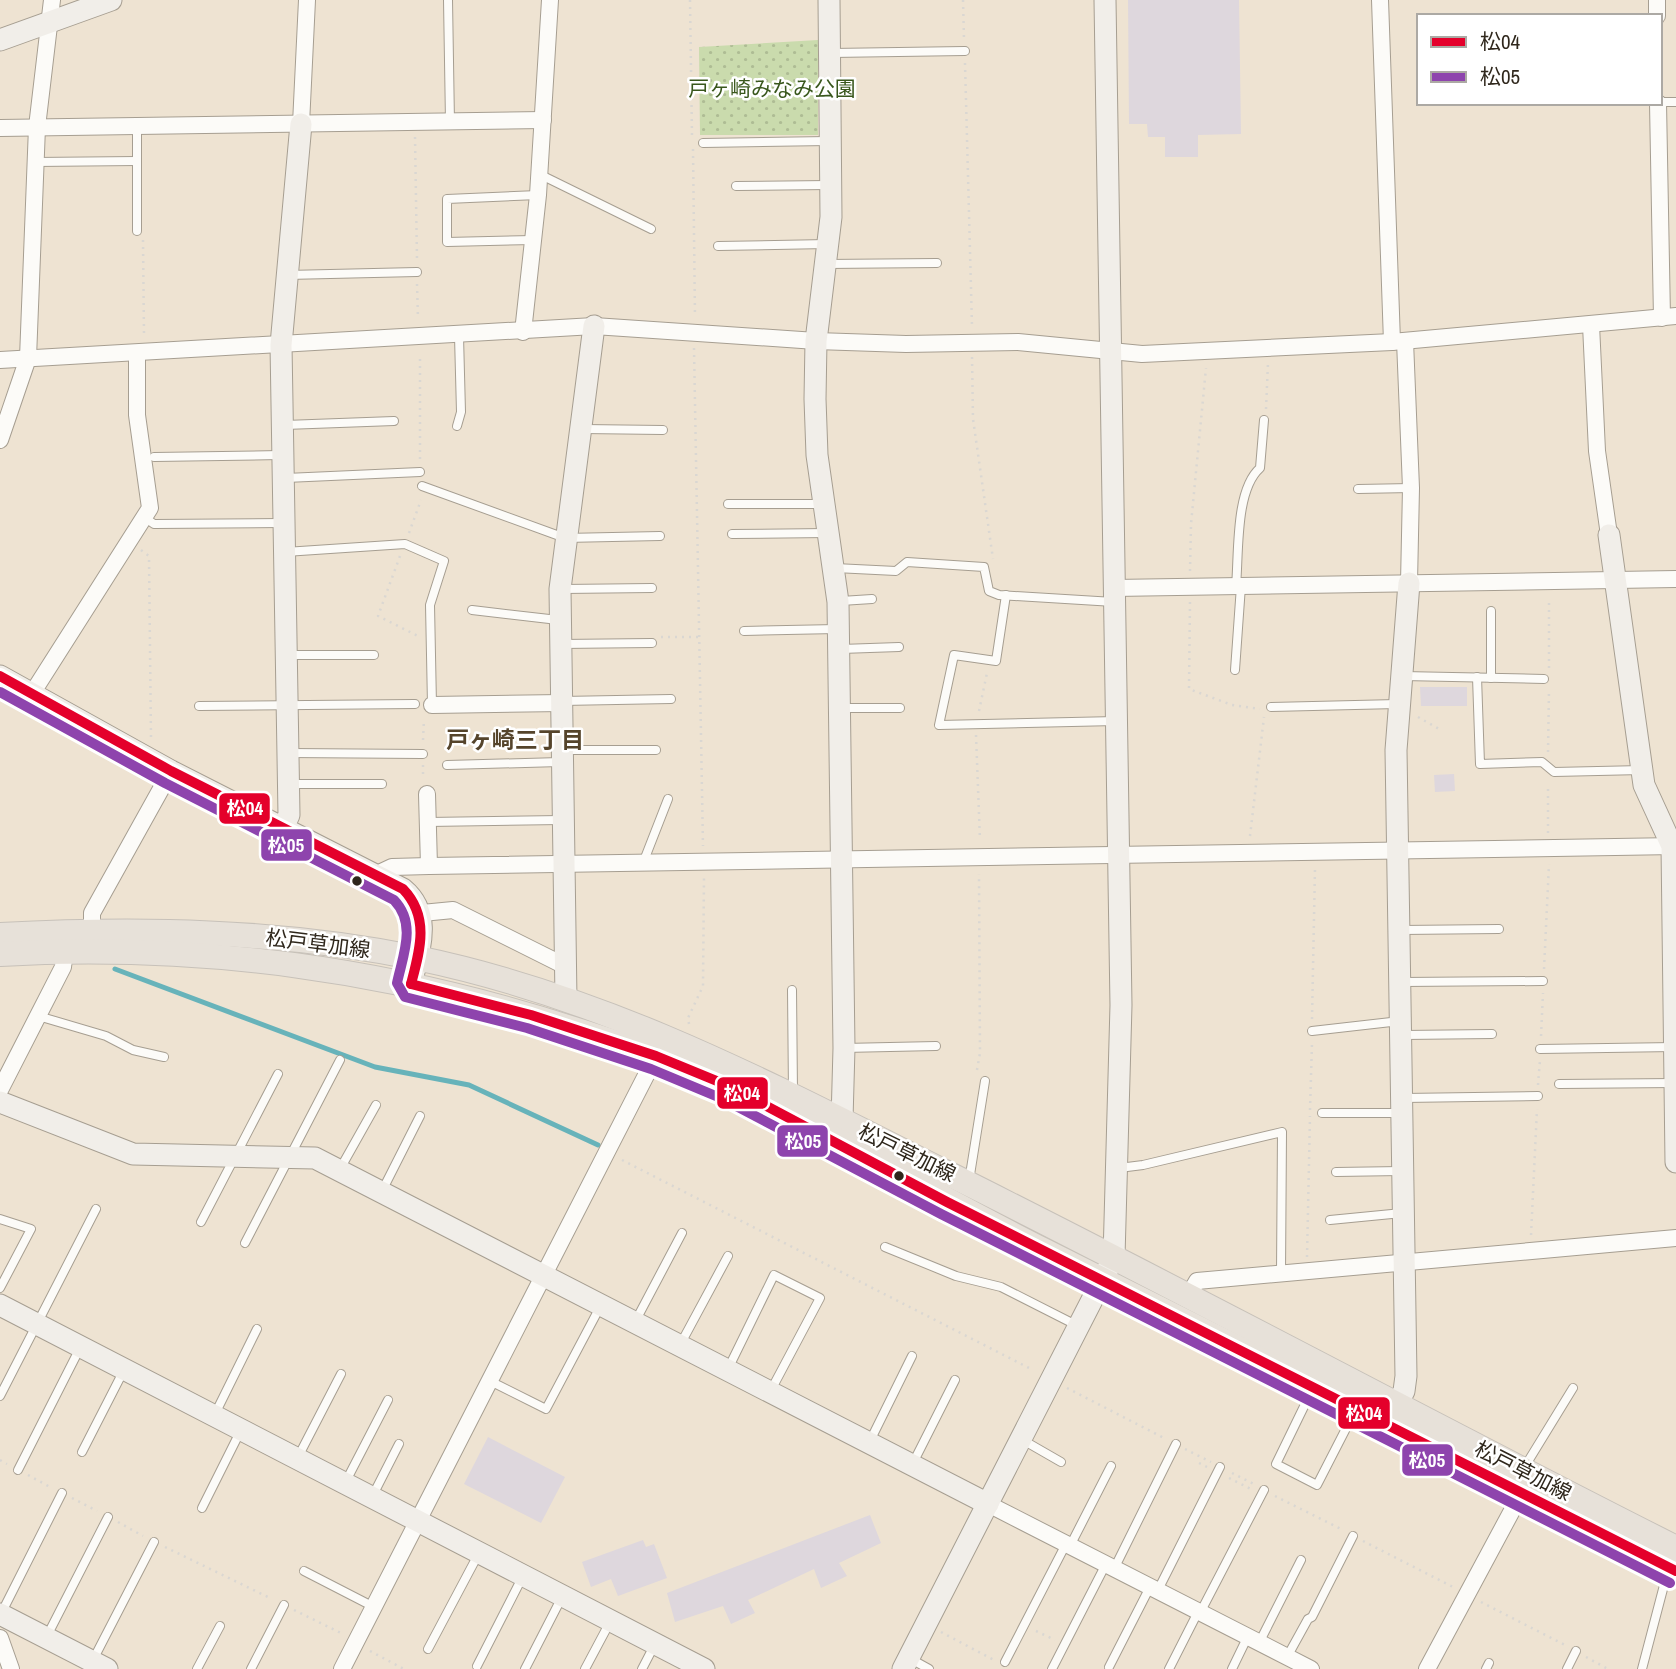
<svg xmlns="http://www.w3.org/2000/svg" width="1676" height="1669" font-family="'Archivo Narrow','Noto Sans JP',sans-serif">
	<defs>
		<pattern id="park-dots" width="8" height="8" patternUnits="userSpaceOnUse" patternTransform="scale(1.75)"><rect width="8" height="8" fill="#cadbad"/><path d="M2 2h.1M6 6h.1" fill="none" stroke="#aebc94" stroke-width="1.8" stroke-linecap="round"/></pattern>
	</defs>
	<rect width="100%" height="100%" fill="#eee3d2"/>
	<!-- park -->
	<polygon fill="url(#park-dots)" points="818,40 818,135 700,135 699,47"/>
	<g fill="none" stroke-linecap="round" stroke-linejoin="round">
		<!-- stream -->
		<polyline stroke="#67b3ba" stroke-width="5" points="115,969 375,1067 469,1085 598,1145"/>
	</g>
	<!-- building -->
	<g fill="#ded7dd">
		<polygon points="1128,0 1239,0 1241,134 1198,135 1198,157 1165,157 1165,137 1148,137 1147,124 1129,124"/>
		<polygon points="1420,687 1467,687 1467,706 1421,706"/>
		<polygon points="1454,774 1455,791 1435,792 1434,775"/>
		<polygon points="488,1437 565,1477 541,1523 464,1484"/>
		<polygon points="870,1515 881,1543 839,1563 847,1576 821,1588 814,1569 748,1600 755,1613 731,1624 723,1606 675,1622 667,1593"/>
		<polygon points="643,1540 646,1547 654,1544 667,1578 618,1596 611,1579 591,1587 582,1562"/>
	</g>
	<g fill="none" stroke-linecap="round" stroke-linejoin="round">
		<defs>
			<g id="lane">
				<polyline points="448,0 450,122"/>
				<polyline points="832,53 965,51"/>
				<polyline points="1660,102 1676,102"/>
				<polyline points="137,126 137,231"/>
				<polyline points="703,143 828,141"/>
				<polyline points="35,162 137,161"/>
				<polyline points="539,174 651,229"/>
				<polyline points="736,186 828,185"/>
				<polyline points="533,240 447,242 447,199 538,195"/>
				<polyline points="718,246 827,244"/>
				<polyline points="826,264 937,263"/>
				<polyline points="287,275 417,272"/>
				<polyline points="285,425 394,421"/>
				<polyline points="457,426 461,412 459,336"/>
				<polyline points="583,429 663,430"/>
				<polyline points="154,457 280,455"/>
				<polyline points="286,478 420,472"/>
				<polyline points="422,486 565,538 660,536"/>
				<polyline points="1358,489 1411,488"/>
				<polyline points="728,504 823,504"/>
				<polyline points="144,517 154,524 282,523"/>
				<polyline points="732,534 827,533"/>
				<polyline points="285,552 405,544 444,561 430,605 432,705"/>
				<polyline points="835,568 896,571 907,562 984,567 989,591 999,595 1114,602"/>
				<path d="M1236,586C1239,553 1235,490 1260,468L1264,420"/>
				<polyline points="563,589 652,588"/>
				<polyline points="1006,595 996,661 954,655 939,725 1116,721"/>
				<polyline points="841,601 872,599"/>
				<polyline points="472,610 558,620"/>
				<polyline points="744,631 837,629"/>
				<polyline points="561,644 652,643"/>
				<polyline points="841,649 899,647"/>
				<polyline points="286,655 374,655"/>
				<polyline points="1235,670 1241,586"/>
				<polyline points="1403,676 1544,679"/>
				<polyline points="1477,677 1480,764 1542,762 1554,772 1642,770"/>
				<polyline points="1491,678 1491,611"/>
				<polyline points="562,701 671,699"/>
				<polyline points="199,706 415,704"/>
				<polyline points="1271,707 1397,704"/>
				<polyline points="842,708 900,708"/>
				<polyline points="563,750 656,750"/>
				<polyline points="289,753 423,754"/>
				<polyline points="447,765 560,762"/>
				<polyline points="290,784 382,784"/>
				<polyline points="428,822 561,820"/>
				<polyline points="643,863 668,799"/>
				<polyline points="1401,930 1499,929"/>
				<polyline points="1402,982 1543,981"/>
				<polyline points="792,990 793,1092"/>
				<polyline points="38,1016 106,1036 133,1050 164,1057"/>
				<polyline points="1312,1031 1400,1021"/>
				<polyline points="1404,1035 1492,1034"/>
				<polyline points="844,1048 936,1046"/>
				<polyline points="1540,1049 1674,1047"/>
				<polyline points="1559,1084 1675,1083"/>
				<polyline points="1404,1098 1538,1096"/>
				<polyline points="1322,1113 1401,1113"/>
				<polyline points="1119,1168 1143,1165 1282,1132 1281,1273"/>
				<polyline points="340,1169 376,1105"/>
				<polyline points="1336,1172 1401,1171"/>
				<polyline points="969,1181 985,1081"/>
				<polyline points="382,1191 420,1116"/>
				<polyline points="0,1219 31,1229 0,1288"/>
				<polyline points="1330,1220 1402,1213"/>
				<polyline points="201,1222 278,1074"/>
				<polyline points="245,1243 340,1060"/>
				<polyline points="885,1247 956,1276 1001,1287 1076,1325"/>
				<polyline points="636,1320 682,1233"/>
				<polyline points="680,1345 728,1256"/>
				<polyline points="728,1369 774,1275 820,1298 770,1392"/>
				<polyline points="490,1381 546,1409 600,1307"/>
				<polyline points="1312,1390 1276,1464 1317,1485 1356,1409"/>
				<polyline points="0,1396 96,1209"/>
				<polyline points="215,1414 257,1329"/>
				<polyline points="1021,1439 1061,1462"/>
				<polyline points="869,1443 912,1356"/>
				<polyline points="82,1452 124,1370"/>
				<polyline points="298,1457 341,1374"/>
				<polyline points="912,1465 955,1380"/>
				<polyline points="1524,1468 1573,1388"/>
				<polyline points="18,1470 80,1348"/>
				<polyline points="345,1483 388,1400"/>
				<polyline points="373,1495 399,1444"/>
				<polyline points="202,1508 240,1432"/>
				<polyline points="1070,1546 1111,1466"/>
				<polyline points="1114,1569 1176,1444"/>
				<polyline points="304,1571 374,1607"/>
				<polyline points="1158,1590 1220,1467"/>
				<polyline points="2,1612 62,1493"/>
				<polyline points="1200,1613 1264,1490"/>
				<polyline points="47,1636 108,1517"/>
				<polyline points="1259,1643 1301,1560"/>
				<polyline points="428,1649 479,1553"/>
				<polyline points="1287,1657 1308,1619 1312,1617 1353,1536"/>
				<polyline points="909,1658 929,1669"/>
				<polyline points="93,1660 154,1542"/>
				<polyline points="1005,1662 1066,1544"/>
				<polyline points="477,1666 523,1576"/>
				<polyline points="1109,1667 1150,1587"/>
				<polyline points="197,1669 220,1626"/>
				<polyline points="251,1669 284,1605"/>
				<polyline points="525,1669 562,1597"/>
				<polyline points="585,1669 610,1622"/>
				<polyline points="642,1669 655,1644"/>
				<polyline points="1052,1669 1106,1564"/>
				<polyline points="1169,1669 1198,1612"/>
				<polyline points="1232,1669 1247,1638"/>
				<polyline points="1486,1669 1489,1663"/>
				<polyline points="1567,1669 1576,1651"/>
				<polyline points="1642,1669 1668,1570"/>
			</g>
			<g id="street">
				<polyline points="1380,0 1392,342"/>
				<polyline points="1657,0 1657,16"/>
				<polyline points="1658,103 1662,318"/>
				<polyline points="301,124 307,0"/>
				<polyline points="0,128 543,120"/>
				<polyline points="1591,325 1597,451 1609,535"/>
				<polyline points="523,332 538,195 550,0"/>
				<polyline points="1405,341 1411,488 1409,583"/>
				<polyline points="0,360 594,326 816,341 906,344 1018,342 1142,354 1392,342 1676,316"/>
				<polyline points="0,440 28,358 37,127 52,0"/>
				<polyline points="1114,588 1676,579"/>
				<polyline points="33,692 150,508 137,415 137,353"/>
				<polyline points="432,705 562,703"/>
				<polyline points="427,794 429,866"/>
				<polyline points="375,875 392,867 429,866 1676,846"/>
				<polyline points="422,913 453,910 567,967"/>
				<polyline points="92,931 92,913 171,771"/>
				<polyline points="0,1090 63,967 65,951"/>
				<polyline points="1189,1295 1197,1281 1676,1238"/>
				<polyline points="988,1504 1311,1669"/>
				<polyline points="0,1638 11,1669"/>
				<polyline points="342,1669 659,1050"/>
				<polyline points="1427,1669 1522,1492"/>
			</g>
			<g id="secondary">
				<polyline points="829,0 831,217 816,341 815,399 817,455 838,602 844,1048 842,1120"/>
				<polyline points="0,40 111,0"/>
				<polyline points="1609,535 1644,785 1672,846 1676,1162"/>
				<path d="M0,676L171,771L403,889C433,914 419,950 411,984"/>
				<polyline points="283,828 289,815 281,345 301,124"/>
				<polyline points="566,999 560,589 594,326"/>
				<polyline points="0,1102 133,1154 315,1158 988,1504"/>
				<polyline points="0,1305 704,1669"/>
				<polyline points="1396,1406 1404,1391 1406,1376 1396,750 1409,583"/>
				<polyline points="0,1614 107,1669"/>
				<polyline points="903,1669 1114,1257 1121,1005 1105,0"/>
			</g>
			<g id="primary">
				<path d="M0,935C139,928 280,930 417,958C610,998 773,1086 947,1173C1192,1295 1432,1425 1676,1548"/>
				<path d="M0,954C202,943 391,969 583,1032C632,1048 681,1064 728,1086C835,1135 937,1197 1043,1250C1254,1356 1466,1462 1676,1571"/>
			</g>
		</defs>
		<!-- lane casing -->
		<use href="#lane" stroke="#a69e91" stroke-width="10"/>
		<!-- street casing -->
		<use href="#street" stroke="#a69e91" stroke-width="18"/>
		<!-- secondary casing -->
		<use href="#secondary" stroke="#a69e91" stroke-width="23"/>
		<!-- primary casing -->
		<use href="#primary" stroke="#c7c1b9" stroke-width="26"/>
		<!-- path -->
		<g stroke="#dad7d2" stroke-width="2.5" stroke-dasharray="2 5" stroke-linecap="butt">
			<polyline points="690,0 692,135"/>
			<polyline points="963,0 964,39"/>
			<polyline points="965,63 972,326"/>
			<polyline points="415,137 417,260"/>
			<polyline points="693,149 695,317"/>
			<polyline points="143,240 144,335"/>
			<polyline points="417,284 418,319"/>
			<polyline points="694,348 703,846"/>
			<polyline points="972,357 973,419 993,559"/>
			<polyline points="1266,409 1268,363"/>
			<polyline points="420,459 420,354"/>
			<polyline points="409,533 421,500"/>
			<polyline points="141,550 149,556 151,738"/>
			<polyline points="400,556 378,616 418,636"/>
			<polyline points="1190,571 1191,524 1206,368"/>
			<polyline points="1190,602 1189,689 1232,705 1260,709"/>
			<polyline points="661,637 700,637"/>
			<polyline points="1549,668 1549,598"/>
			<polyline points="979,711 987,673"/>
			<polyline points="1418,717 1439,729"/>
			<polyline points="976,735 980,840"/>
			<polyline points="423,740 424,719"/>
			<polyline points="1548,752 1549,689"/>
			<polyline points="423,765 423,779"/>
			<polyline points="1548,833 1548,784"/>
			<polyline points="1250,836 1264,717"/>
			<polyline points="1544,969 1549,864"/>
			<polyline points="1312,1019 1315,868"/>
			<polyline points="689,1024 688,1018 703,986 704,877"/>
			<polyline points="1541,1036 1543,993"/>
			<polyline points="977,1070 980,1053 979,874"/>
			<polyline points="1538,1085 1540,1060"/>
			<polyline points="1310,1110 1312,1043"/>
			<polyline points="622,1160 1033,1370"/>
			<polyline points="1531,1235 1537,1109"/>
			<polyline points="1307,1257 1310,1116"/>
			<polyline points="1067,1388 1164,1438"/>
			<polyline points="1185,1449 1211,1462"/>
			<polyline points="0,1460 7,1464"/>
			<polyline points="1199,1463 1207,1467"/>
			<polyline points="1232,1473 1254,1484"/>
			<polyline points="28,1475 50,1487"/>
			<polyline points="1229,1478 1251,1489"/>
			<polyline points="1275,1496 1341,1529"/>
			<polyline points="72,1498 97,1511"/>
			<polyline points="118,1522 143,1536"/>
			<polyline points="1363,1541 1453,1587"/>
			<polyline points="165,1547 272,1599"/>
			<polyline points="1481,1602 1565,1645"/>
			<polyline points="294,1610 341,1633"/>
			<polyline points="1036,1631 1055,1640"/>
			<polyline points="941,1632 994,1660"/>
			<polyline points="370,1651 404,1669"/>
			<polyline points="1586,1657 1608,1669"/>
		</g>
		<!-- lane -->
		<use href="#lane" stroke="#fcfbf8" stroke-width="8"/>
		<!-- street -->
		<use href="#street" stroke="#fcfbf8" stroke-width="16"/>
		<!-- secondary -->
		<use href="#secondary" stroke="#f1eee9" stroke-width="21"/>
		<!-- primary -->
		<use href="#primary" stroke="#e7e1d9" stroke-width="24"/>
		<defs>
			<g id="bus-1">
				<path d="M0,676L171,771L403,889C430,917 420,950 411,984"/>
				<polyline points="411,984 531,1015 656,1056 729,1086 947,1202 1676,1571"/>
			</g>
			<path id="bus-2" d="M0,692L165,783L394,900C417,924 403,955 397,983L405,997L527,1028L651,1069L723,1099L941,1214L1670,1583"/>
		</defs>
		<!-- bus-1 casing -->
		<use href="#bus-1" stroke="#fff" stroke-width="16"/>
		<!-- bus-2 casing -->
		<use href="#bus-2" stroke="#fff" stroke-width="16"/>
		<!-- bus-1 -->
		<use href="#bus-1" stroke="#e4002b" stroke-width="10"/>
		<!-- bus-2 -->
		<use href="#bus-2" stroke="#8e44ad" stroke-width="10"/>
	</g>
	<!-- markers -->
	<g fill="#2f271c" stroke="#fff" stroke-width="2.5">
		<circle cx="357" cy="881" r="6"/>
		<circle cx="899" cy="1176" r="6"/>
	</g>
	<g text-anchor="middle" stroke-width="5" stroke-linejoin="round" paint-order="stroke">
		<!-- park labels -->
		<g font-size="21" fill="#39571c" stroke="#fff">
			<text x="772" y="96">戸ヶ崎みなみ公園</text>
		</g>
		<!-- street labels -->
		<g font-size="21" fill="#2f271c" stroke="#fff">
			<text transform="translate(318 944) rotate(7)" y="7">松戸草加線</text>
			<text transform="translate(907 1153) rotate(26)" y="7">松戸草加線</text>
			<text transform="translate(1523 1471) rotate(27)" y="7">松戸草加線</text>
		</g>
		<!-- neighbourhood labels -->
		<g font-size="23" font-weight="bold" fill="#55442b" stroke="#fff">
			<text x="515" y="748">戸ヶ崎三丁目</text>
		</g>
	</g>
	<g stroke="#fff" stroke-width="2.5">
		<rect x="218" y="792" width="53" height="33" rx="7" fill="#e4002b"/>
		<rect x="260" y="828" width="53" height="34" rx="7" fill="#8e44ad"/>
		<rect x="716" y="1076" width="53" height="34" rx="7" fill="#e4002b"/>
		<rect x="776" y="1124" width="53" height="34" rx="7" fill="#8e44ad"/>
		<rect x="1337" y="1396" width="54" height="34" rx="7" fill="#e4002b"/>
		<rect x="1401" y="1443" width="53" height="34" rx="7" fill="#8e44ad"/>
	</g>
	<g font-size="19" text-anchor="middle" font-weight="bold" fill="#fff">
		<text x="245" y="815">松04</text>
		<text x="286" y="852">松05</text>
		<text x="742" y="1100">松04</text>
		<text x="803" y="1148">松05</text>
		<text x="1364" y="1420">松04</text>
		<text x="1427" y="1467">松05</text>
	</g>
	<!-- legend -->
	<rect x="1417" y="14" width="245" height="91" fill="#ffffff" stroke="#aca9a4" stroke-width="2"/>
	<rect x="1431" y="37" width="35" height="10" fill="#e4002b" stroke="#aca9a4" stroke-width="2"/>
	<text x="1480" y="49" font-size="21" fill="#2f271c">松04</text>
	<rect x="1431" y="72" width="35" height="10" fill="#8e44ad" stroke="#aca9a4" stroke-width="2"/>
	<text x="1480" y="84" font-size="21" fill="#2f271c">松05</text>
</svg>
